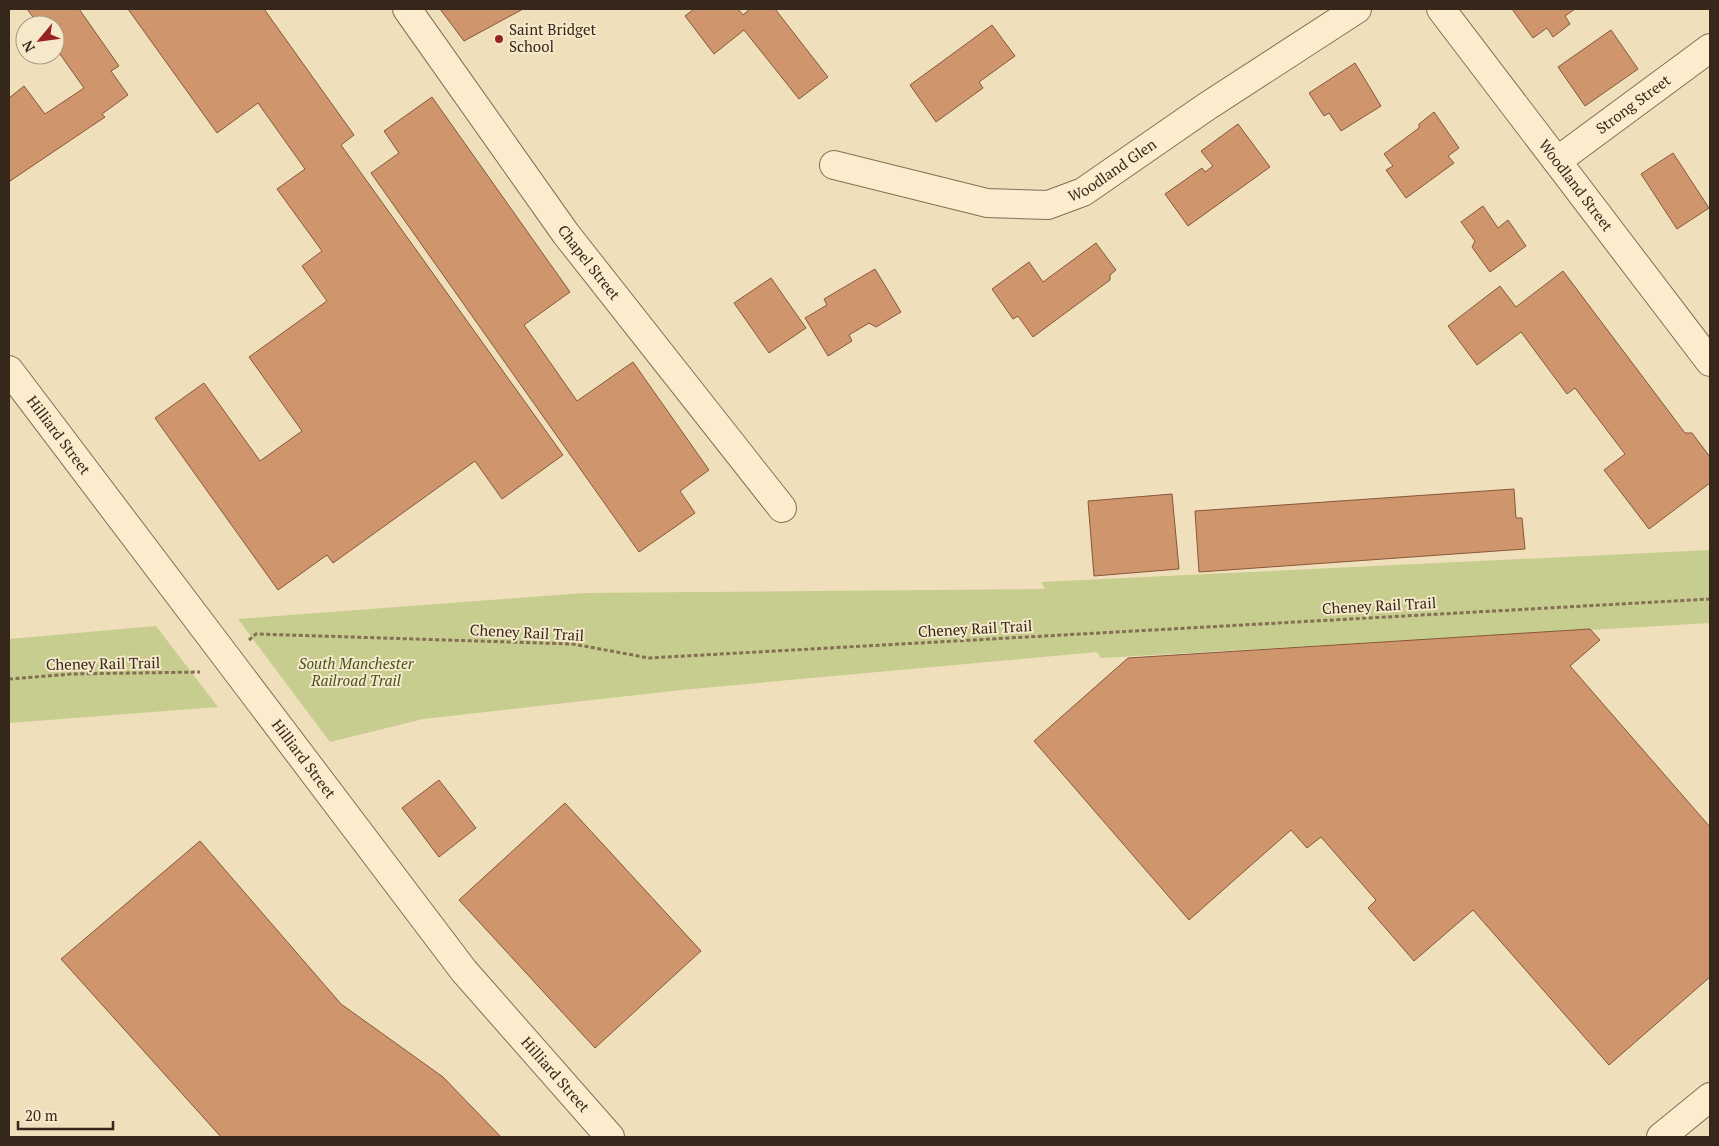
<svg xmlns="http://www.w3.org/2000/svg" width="1719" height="1146" font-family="'PT Serif',serif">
	<rect width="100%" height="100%" fill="#efdfba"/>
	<!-- green -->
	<g fill="#c6cd8f">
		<polygon points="1710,550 1710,623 1101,658 1097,652 681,690 423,719 330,742 238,619 584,593 1045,589 1041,582"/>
		<polygon points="156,626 218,707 9,723 9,639"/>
	</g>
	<!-- building -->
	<g fill="#cf966e" stroke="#865739">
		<polygon points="27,9 79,9 119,66 111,71 128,95 102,114 105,117 10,181 9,179 9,98 24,86 45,114 84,88 55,47 55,25 39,25"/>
		<polygon points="128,9 264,9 354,135 341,145 563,455 502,499 475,461 333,563 327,555 278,590 155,418 204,383 260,461 302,431 249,357 327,301 302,266 322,251 277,189 305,169 258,103 217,133"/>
		<polygon points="440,9 523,9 464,41"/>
		<polygon points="694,9 738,9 743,15 750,9 775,9 828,77 799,99 744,30 714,54 685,16"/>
		<polygon points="1512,9 1575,9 1565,16 1570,24 1553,37 1547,28 1533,38"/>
		<polygon points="992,25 1015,56 979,82 983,88 936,122 910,85"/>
		<polygon points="1611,30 1638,69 1585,106 1558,67"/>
		<polygon points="1355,63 1381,106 1341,131 1329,113 1324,116 1309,93"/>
		<polygon points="432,97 570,292 524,325 577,401 633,362 709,470 680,491 695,513 639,552 371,173 399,153 384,131"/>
		<polygon points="1434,112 1459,148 1448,156 1454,163 1406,198 1386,170 1393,166 1384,154 1419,128 1419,124"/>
		<polygon points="1238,124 1270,167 1188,226 1165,194 1202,168 1205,172 1213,166 1201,151"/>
		<polygon points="1673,153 1709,208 1677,229 1641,174"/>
		<polygon points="1483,206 1498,228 1508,220 1526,246 1490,272 1472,247 1475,241 1461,222"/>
		<polygon points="1096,243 1116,270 1110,275 1110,280 1033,337 1018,316 1013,319 992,289 1029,262 1043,282"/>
		<polygon points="875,269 901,312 876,327 869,323 849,335 852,341 828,356 805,318 827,305 824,299"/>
		<polygon points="1563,271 1685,433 1692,433 1710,457 1710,483 1649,529 1604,470 1625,454 1575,388 1567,394 1521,332 1477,365 1448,326 1500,286 1516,307"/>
		<polygon points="771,278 806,328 769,353 734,303"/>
		<polygon points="1514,489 1516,518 1522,518 1525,549 1199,572 1195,511"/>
		<polygon points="1172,494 1179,569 1094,576 1088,501"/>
		<polygon points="1590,629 1600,640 1570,666 1710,827 1710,977 1609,1065 1473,910 1414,961 1368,908 1376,900 1321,837 1307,848 1291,830 1189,920 1034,741 1128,658"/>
		<polygon points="439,780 476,828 439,857 402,808"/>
		<polygon points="565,803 701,951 595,1048 459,900"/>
		<polygon points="200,841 341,1004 443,1077 501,1137 221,1137 61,959"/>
	</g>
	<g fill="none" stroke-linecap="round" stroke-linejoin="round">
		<defs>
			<g id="minor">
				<path id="s1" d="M407,9L566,234L782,508"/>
				<path id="s2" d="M1557,161L1710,48"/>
				<path id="s3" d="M834,165L987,203L1048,205L1083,192L1206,107L1357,9"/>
				<path id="s4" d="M9,370L464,971L610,1137"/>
				<polyline points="1661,1137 1710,1097"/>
			</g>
			<g id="tertiary">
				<path id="s5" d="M1441,9L1710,362"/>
			</g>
		</defs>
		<!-- minor casing -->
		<use href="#minor" stroke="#866e54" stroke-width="30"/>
		<!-- tertiary casing -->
		<use href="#tertiary" stroke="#866e54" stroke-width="30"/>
		<!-- path -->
		<g stroke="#866e54" stroke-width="3" stroke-dasharray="4 2.5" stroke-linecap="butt">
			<polyline points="249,640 256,634 573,644 649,658 1710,599"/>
			<polyline points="9,679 72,674 200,672"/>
		</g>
		<!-- minor -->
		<use href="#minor" stroke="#faeccd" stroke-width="28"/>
		<!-- tertiary -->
		<use href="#tertiary" stroke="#faeccd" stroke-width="28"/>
	</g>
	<!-- markers -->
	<circle fill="#972224" stroke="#f6e9ca" stroke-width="2" cx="499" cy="39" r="5"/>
	<g text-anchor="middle" stroke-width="4" stroke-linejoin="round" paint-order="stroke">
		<!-- poi labels -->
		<g font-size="15" fill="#35271a" stroke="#f6e9ca" text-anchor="start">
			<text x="509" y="35">Saint Bridget<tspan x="509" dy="17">School</tspan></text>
		</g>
		<!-- street labels -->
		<g font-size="15" fill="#35271a" stroke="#f6e9ca">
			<text dy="5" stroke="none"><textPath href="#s2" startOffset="95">Strong Street</textPath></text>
			<text dy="5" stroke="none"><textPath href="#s3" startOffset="292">Woodland Glen</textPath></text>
			<text dy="5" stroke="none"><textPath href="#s5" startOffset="222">Woodland Street</textPath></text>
			<text dy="5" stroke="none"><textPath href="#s1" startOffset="312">Chapel Street</textPath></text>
			<text dy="5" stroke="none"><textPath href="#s4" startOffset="82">Hilliard Street</textPath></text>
			<text transform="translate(1379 606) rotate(-3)" y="5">Cheney Rail Trail</text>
			<text transform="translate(975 629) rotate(-3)" y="5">Cheney Rail Trail</text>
			<text transform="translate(527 633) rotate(3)" y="5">Cheney Rail Trail</text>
			<text transform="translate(103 664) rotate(-1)" y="5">Cheney Rail Trail</text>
			<text dy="5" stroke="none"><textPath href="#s4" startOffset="488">Hilliard Street</textPath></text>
			<text dy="5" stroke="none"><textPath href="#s4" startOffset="892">Hilliard Street</textPath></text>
		</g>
		<!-- park labels -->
		<g font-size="15" font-style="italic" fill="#465220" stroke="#f6e9ca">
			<text x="356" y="669">South Manchester<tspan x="356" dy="17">Railroad Trail</tspan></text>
		</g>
	</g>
	<!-- border -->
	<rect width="1719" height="1146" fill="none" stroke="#35271a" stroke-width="20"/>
	<!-- north arrow -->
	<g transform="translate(40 40) rotate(241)"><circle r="24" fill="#f6e9ca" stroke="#a99b84"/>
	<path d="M0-4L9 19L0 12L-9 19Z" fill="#972224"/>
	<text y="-8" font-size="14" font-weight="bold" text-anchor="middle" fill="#35271a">N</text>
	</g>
	<!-- scale -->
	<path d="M18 1121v8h95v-8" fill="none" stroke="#35271a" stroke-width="2.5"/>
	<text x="25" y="1121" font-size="15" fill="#35271a" stroke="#f6e9ca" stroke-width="4" paint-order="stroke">20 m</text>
</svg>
